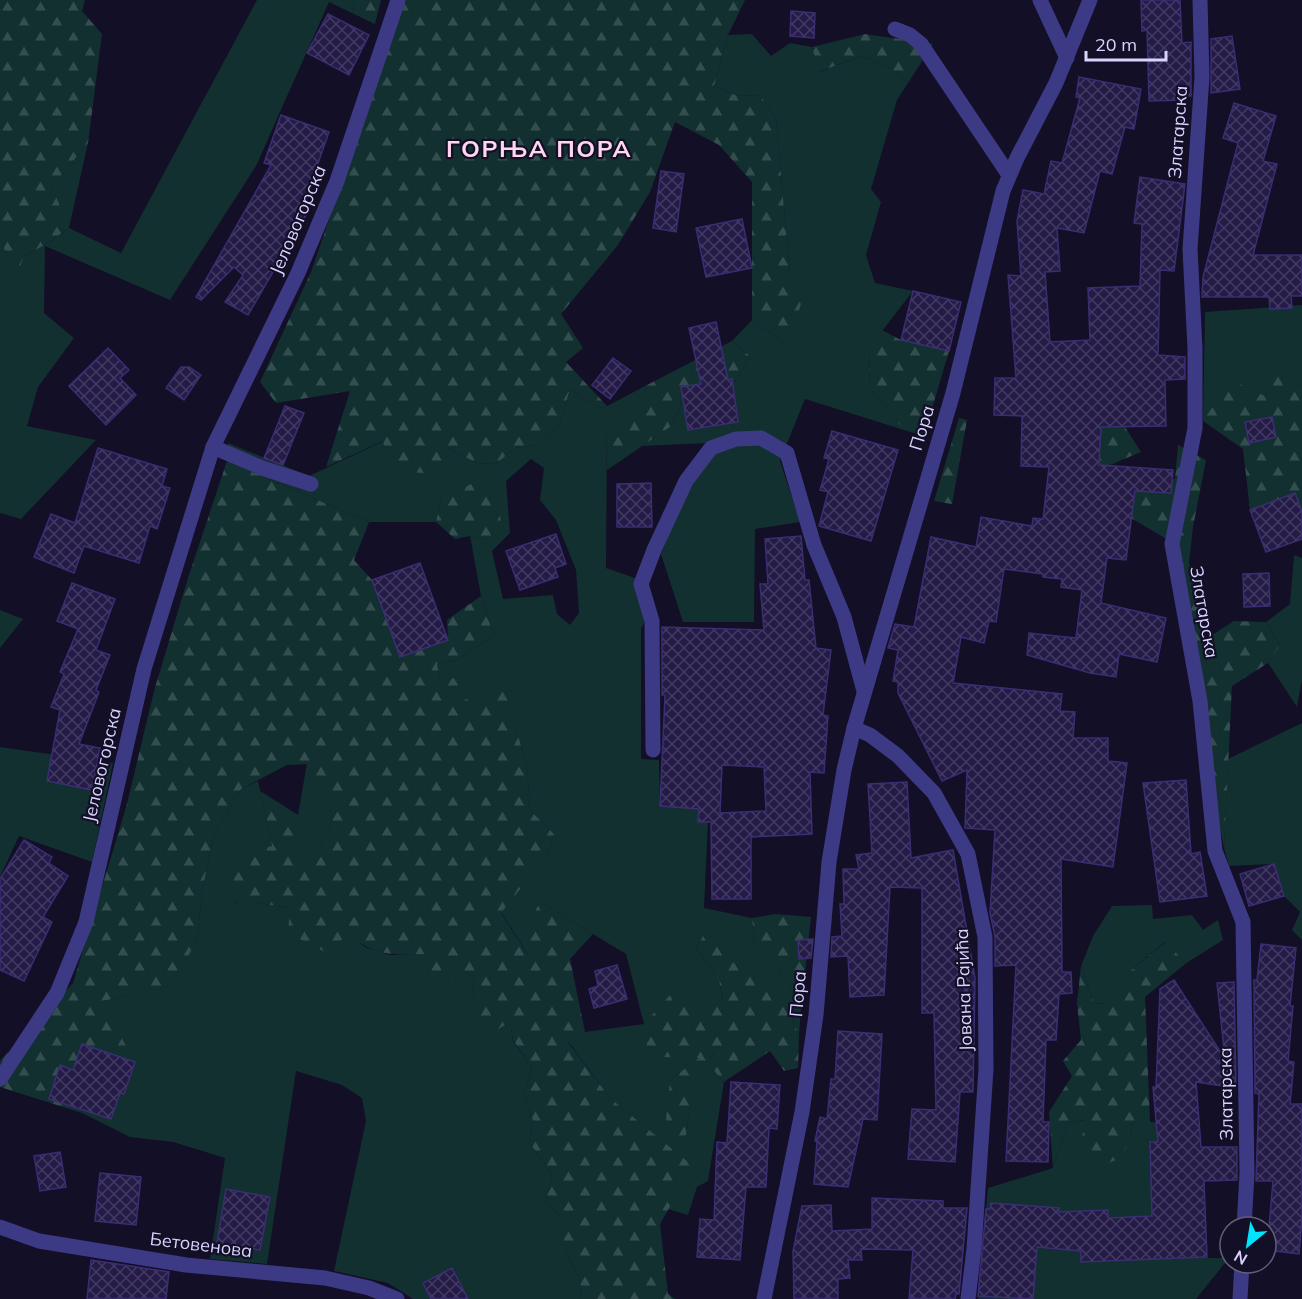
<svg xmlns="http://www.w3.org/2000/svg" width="1302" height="1299" font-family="Mulish,sans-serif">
	<defs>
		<pattern id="forest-firs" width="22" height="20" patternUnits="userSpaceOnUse" patternTransform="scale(1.5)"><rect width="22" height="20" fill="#12302f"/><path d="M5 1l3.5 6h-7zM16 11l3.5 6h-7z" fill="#344d4e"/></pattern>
		<pattern id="building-cross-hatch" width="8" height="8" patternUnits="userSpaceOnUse" patternTransform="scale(1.5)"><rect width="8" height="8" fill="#241b47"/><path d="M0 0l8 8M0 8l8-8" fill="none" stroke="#433b63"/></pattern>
	</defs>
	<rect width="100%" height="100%" fill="#130f26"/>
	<!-- grass -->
	<g fill="#12302f" fill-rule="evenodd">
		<polygon points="257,0 353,0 354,14 329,2 256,166 170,300 45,246 44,313 74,338 38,387 27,426 96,440 21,519 0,513 0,237 15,280 24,256 45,245 68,229 52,187 88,143 69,228 121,253"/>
		<polygon points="752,34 771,56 790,43 812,47 820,72 861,56 886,65 908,83 897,100 871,189 881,202 866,255 875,283 913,291 869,348 870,388 904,430 805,399 780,461 800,522 755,529 754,622 683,622 661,554 707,443 642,446 670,427 691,385 724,400 750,356 732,341 752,320 789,346 790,274 776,119 761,96 735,95 714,86 728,35"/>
		<polygon points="1302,305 1302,386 1296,385 1284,361 1267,397 1203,421 1205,312"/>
		<path d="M647,385L642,411L607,423L606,568L638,579L648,614L641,629V759L659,760L660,806L699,809L698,822H708L704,908L752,918L754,943L778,967L801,1008L799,1037L788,1005L741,970L705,934L696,948L719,980L723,1002L698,1011L700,1058L670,1080L686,1135L691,1103L701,1072L715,1052V1072L724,1082L708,1181L697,1187L688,1215L668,1209L692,1166L610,1098L568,1041L585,1032L644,1024L626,954L540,902L529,956L501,912L548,854L554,834L530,810L527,767L500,673L480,705L458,696L440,680L437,664L457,660L494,636L481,596L470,536L490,540L441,499L436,522H369L227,461L228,443L309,476L384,441L445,447L477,463L496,464L515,448L537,445L560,423L570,389L598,408L607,406ZM531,459L544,468L540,500L556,520L576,570L579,613L570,625L557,614L553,595L503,599L492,551L510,533L506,481Z"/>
		<polygon points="1294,555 1302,558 1302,679 1297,707 1268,663 1280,645 1266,622 1290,604"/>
		<polygon points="0,610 23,619 0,648"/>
		<polygon points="1302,723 1302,940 1292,930 1300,912 1284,896 1274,864 1229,866 1224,848 1228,759"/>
		<polygon points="0,747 113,763 92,862 19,836 0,877"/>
		<polygon points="307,763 333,817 321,846 298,862 298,815"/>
		<polygon points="258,781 272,846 233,905 248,894 258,903 290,908 348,934 365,947 390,955 425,954 473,976 474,1002 510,1022 513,1041 532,1068 524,1095 533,1121 529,1142 552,1174 546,1201 564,1221 564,1249 580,1280 581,1299 413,1299 388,1283 334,1271 366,1121 362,1098 342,1085 296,1071 267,1264 210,1259 225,1158 173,1142 130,1137 82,1113 78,1087 103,1001 170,985 197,941 202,892 214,834 241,789"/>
		<polygon points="1152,905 1153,919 1192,915 1203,930 1218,920 1223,940 1185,964 1166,941 1129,972 1107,1004 1094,1003 1081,966 1093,936 1112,906"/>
		<polygon points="1085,1120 1130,1138 1133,1120 1200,1127 1198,1258 1229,1258 1196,1299 978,1299 988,1188 1053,1168 1067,1123"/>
	</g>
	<!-- forest -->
	<g fill="url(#forest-firs)">
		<polygon points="0,0 85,0 82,11 102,34 88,143 52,187 69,228 45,245 24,256 15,281 0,237"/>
		<polygon points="353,0 381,0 375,24 354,14"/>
		<polygon points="405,0 745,0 728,35 714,86 735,95 761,96 776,119 790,274 804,293 789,346 752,320 752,182 719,145 675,122 650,192 618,245 561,314 583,348 566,362 607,406 598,408 570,389 560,423 537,445 515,448 496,464 477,463 445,447 440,474 390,471 383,441 326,467 350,391 276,403 260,382 311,272"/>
		<polygon points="865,34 933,44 908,83 886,65 861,56 819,72 812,47"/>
		<polygon points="882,330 901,340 949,351 924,436 904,430 870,388 869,348"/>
		<polygon points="732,341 750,356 724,400 691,385 670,427 607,470 607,423 641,411 647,385"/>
		<polygon points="1284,360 1296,385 1302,386 1302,512 1295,493 1250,510 1243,449 1203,421 1231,380 1267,397 1267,369"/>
		<polygon points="1118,416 1141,452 1110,465 1110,491 1175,479 1178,445 1206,460 1193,527 1189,562 1204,640 1234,621 1266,622 1280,645 1268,663 1232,686 1224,848 1165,538 1119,511 1094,506 1096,429"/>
		<polygon points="959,418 967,420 952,504 934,501"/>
		<path d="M227,461L369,522L354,560L372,580L400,657L448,640L447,620L481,596L494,636L457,660L437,664L440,679L458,678L459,696L480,705L500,672L527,767L530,810L554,834L548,854L501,913L528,955V924L540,902L593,934L570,959L585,1032L568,1042L610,1098L693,1166L660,1224L668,1294L675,1299H581L580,1280L564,1249V1221L546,1201L552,1174L529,1142L533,1121L524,1095L532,1068L513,1040L510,1022L495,1031L480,1024L474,1002L473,976L460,971L451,979L432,975L425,954C390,955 377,956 348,935L325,952L288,933L290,908L258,903L248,895L232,905L222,879L248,852L272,846L260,791L298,815L299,861L321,846L333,817L307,764L287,765L241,789L214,834L202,892L197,941L171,985L103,1001L126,1046L78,1087L82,1113L0,1087V1061L73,983L127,804L154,691L188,578Z"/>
		<polygon points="487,476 497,488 501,523 490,540 470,536 455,539 436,522 441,499"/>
		<polygon points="775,914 811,917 801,1008 778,967 754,943 752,918"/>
		<path d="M705,933L741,970L758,965L788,1005L799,1037L798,1068L784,1071L770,1051L724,1082L715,1072L714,1053C695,1081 691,1102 686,1135L676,1141L666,1119L670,1080L699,1058L664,1057L647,1046L644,1024L671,994L698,1011L723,1001L719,980L696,948Z"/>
		<polygon points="1167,941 1185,964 1145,997 1150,1122 1133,1121 1130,1138 1122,1158 1097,1167 1081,1151 1084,1120 1067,1123 1053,1168 1049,1112 1072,1076 1063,1061 1081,1040 1077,1003 1081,966 1094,1003 1106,1004 1129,972"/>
	</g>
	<!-- building -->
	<g fill="url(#building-cross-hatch)" stroke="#3b2d73" stroke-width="1.5" fill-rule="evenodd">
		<polygon points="1141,0 1180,0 1182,43 1191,42 1191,96 1186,96 1186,100 1149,101 1147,30 1142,31"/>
		<polygon points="791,11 815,13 814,38 790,36"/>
		<polygon points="328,14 369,35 349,75 307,53"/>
		<polygon points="1232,36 1240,89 1211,93 1211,39"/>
		<polygon points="1079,77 1141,89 1134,129 1125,127 1112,174 1100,171 1084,233 1057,228 1060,271 1045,272 1050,342 1090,340 1088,288 1140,286 1142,224 1134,223 1140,177 1185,184 1174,271 1160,270 1158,355 1185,357 1185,379 1165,380 1166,426 1101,427 1099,465 1173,470 1171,493 1135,491 1126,560 1107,558 1101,603 1166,618 1157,662 1119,654 1116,677 1090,673 1027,655 1029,633 1076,638 1082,590 1061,587 1062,579 1043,577 1043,574 1004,569 996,622 989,621 984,643 961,637 953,683 1062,694 1060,711 1075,712 1073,738 1108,738 1108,761 1127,763 1113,867 1061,859 1062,972 1071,972 1072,993 1059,994 1056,1040 1046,1040 1043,1122 1049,1122 1048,1162 1006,1161 1016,965 995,966 995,937 990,913 995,830 965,828 967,770 942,781 898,693 898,682 893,681 898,650 888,648 895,624 914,627 931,537 976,547 981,517 1032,526 1033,518 1043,519 1049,467 1021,466 1022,416 994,415 995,378 1016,378 1008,275 1021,276 1017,221 1023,190 1044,194 1051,161 1062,163 1080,98 1076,97"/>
		<polygon points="1234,103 1276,116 1263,161 1277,164 1253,255 1302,255 1302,296 1291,296 1292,308 1270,309 1269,297 1202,297 1203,277 1238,143 1223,138"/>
		<polygon points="281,115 329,132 301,212 306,215 248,315 225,302 243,275 234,267 201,300 196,297 271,165 264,163"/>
		<polygon points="661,171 684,174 676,232 653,228"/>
		<polygon points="742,219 752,268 706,277 696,228"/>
		<polygon points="913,291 961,302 949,351 901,340"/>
		<polygon points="716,322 728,380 732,379 738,422 688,430 681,387 701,384 689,328"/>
		<polygon points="108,348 129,370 120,378 136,395 106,425 69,386"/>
		<polygon points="613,358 631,371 610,399 592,385"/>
		<polygon points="181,367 189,367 201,375 184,400 166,388"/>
		<polygon points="285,406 304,413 283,465 264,458"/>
		<polygon points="1272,417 1276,437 1249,443 1245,422"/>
		<polygon points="832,431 898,450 871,541 819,526 828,492 820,490 829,459 824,458"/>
		<polygon points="98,448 167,469 162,486 170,488 157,529 150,526 139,563 84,546 74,573 34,557 51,514 75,523"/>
		<polygon points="651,483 652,527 617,527 617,484"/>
		<polygon points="1295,493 1302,512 1302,539 1266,552 1250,510"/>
		<polygon points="556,534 566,564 555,568 558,577 520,590 506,551"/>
		<path d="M801,536L805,580H809L816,648L831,650L823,715L828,716L824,773L810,772L812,834L751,837V899H712L711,822H698L699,809L660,806L665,695H662V627L764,630L760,584H768L765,539ZM722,765L764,767L766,811L720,813Z"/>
		<polygon points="420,563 448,640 400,657 372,580"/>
		<polygon points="1269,573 1270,606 1244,607 1243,574"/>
		<polygon points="72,583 115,599 96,650 110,655 96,690 99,692 79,744 100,748 92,790 47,781 60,710 51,707 64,674 60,672 78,629 57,621"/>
		<polygon points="1186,780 1191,854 1200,852 1207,896 1160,902 1143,783"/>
		<polygon points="907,782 911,858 953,850 975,978 973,1092 960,1092 955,1162 908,1159 912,1109 936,1110 934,1013 922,1013 922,888 890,887 884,995 850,997 848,956 831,957 832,937 842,936 840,904 844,904 843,869 859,869 856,855 872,853 868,784"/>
		<polygon points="24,840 52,857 49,863 68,876 43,917 52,922 24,981 0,970 0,879"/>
		<polygon points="1274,864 1284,896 1249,906 1240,874"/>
		<polygon points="813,939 811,958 799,959 798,940"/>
		<polygon points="1261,944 1296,948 1290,1006 1293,1006 1288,1061 1294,1062 1290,1104 1302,1104 1302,1217 1299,1254 1267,1250 1273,1181 1256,1181 1259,1094 1255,1093 1254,980 1257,980"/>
		<polygon points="617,965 627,999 594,1008 589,989 598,986 595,971"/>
		<polygon points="1174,980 1225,1059 1217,983 1234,982 1236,1088 1196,1082 1201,1147 1237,1147 1237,1180 1204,1181 1207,1257 1081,1262 1081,1251 1037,1247 1033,1299 978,1296 986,1209 990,1209 991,1203 1059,1208 1059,1212 1108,1210 1108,1218 1152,1216 1150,1142 1158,1142 1153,1087 1156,1087 1160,989"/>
		<polygon points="838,1031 882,1034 877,1120 863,1119 848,1187 814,1184 817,1141 815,1141 820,1117 827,1119 831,1079 835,1079"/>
		<polygon points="82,1044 135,1062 124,1094 120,1093 111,1119 49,1099 60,1065 73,1070"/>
		<polygon points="731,1082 780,1085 777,1129 769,1128 766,1187 746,1187 740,1260 697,1257 700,1219 714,1220 717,1142 727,1143"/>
		<polygon points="60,1152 66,1187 40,1191 34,1156"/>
		<polygon points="100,1173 141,1177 136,1225 95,1221"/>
		<polygon points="226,1189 270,1197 260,1250 217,1243"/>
		<polygon points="872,1198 943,1201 943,1208 967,1208 959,1294 956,1294 955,1299 909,1299 913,1250 861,1249 862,1260 848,1260 850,1278 838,1279 838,1299 794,1299 793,1251 802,1206 831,1205 832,1231 872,1229"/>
		<polygon points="91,1260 169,1272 166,1299 87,1299"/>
		<polygon points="452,1268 468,1299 431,1299 423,1283"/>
	</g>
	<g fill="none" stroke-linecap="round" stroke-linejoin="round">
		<!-- minor -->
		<g stroke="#3d3a85" stroke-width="15">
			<polyline points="1040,0 1067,58"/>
			<polyline points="1200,0 1202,77 1190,249 1195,348 1195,428 1172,544 1200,701 1215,851 1243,922 1247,1173 1244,1227"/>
			<polyline points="895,29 910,35 921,44 1009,175"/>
			<polyline points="213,447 262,468 311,484"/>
			<polyline points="854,728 870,735 898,756 934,793 968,854 985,937 986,1069 974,1249 968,1299"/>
			<polyline points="653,750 652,621 641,584 654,550 686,481 711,448 736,439 761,438 787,453 814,545 844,617 864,691"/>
			<polyline points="0,1079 57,993 86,922 144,669 213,447 298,273 337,181 398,0"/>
			<polyline points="0,1227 39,1241 186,1265 325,1278 369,1288 397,1299"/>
			<polyline points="764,1299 802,1112 816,1015 829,862 844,770 854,728 953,393 1003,191 1017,158 1056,83 1090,0"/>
			<polyline points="1240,1299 1242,1263"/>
		</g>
	</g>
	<g text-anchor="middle" stroke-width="4.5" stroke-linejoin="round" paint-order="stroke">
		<!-- street labels -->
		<g font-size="18" fill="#d9d4ff" stroke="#130f26">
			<text transform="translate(1178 132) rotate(-86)" y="6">Златарска</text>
			<text transform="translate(298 220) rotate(-67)" y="6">Јеловогорска</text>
			<text transform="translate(922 428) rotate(-73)" y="6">Пора</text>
			<text transform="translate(1204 612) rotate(80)" y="6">Златарска</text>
			<text transform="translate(102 765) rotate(-77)" y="6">Јеловогорска</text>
			<text transform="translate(964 990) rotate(-92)" y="6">Јована Рајића</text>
			<text transform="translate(798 994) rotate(-85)" y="6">Пора</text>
			<text transform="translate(1226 1094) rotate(-91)" y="6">Златарска</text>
			<text transform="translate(201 1245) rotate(7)" y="6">Бетовенова</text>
		</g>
		<!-- district labels -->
		<g font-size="24" font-weight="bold" letter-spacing="1.5" fill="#ffd6f0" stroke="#130f26">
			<text x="539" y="157">ГОРЊА ПОРА</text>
		</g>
	</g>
	<!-- north arrow -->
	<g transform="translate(1248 1245) rotate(210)"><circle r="28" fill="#130f26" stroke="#625e7d" stroke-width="1.5"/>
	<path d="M0-4.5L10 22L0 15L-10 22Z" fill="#00e5ff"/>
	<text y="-9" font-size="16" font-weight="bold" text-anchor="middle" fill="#d9d4ff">N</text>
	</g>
	<!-- scale -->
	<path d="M1086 51v9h80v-9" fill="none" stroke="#d9d4ff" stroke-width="3"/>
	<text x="1095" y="51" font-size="18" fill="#d9d4ff" stroke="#130f26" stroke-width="4.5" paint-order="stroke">20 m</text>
</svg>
